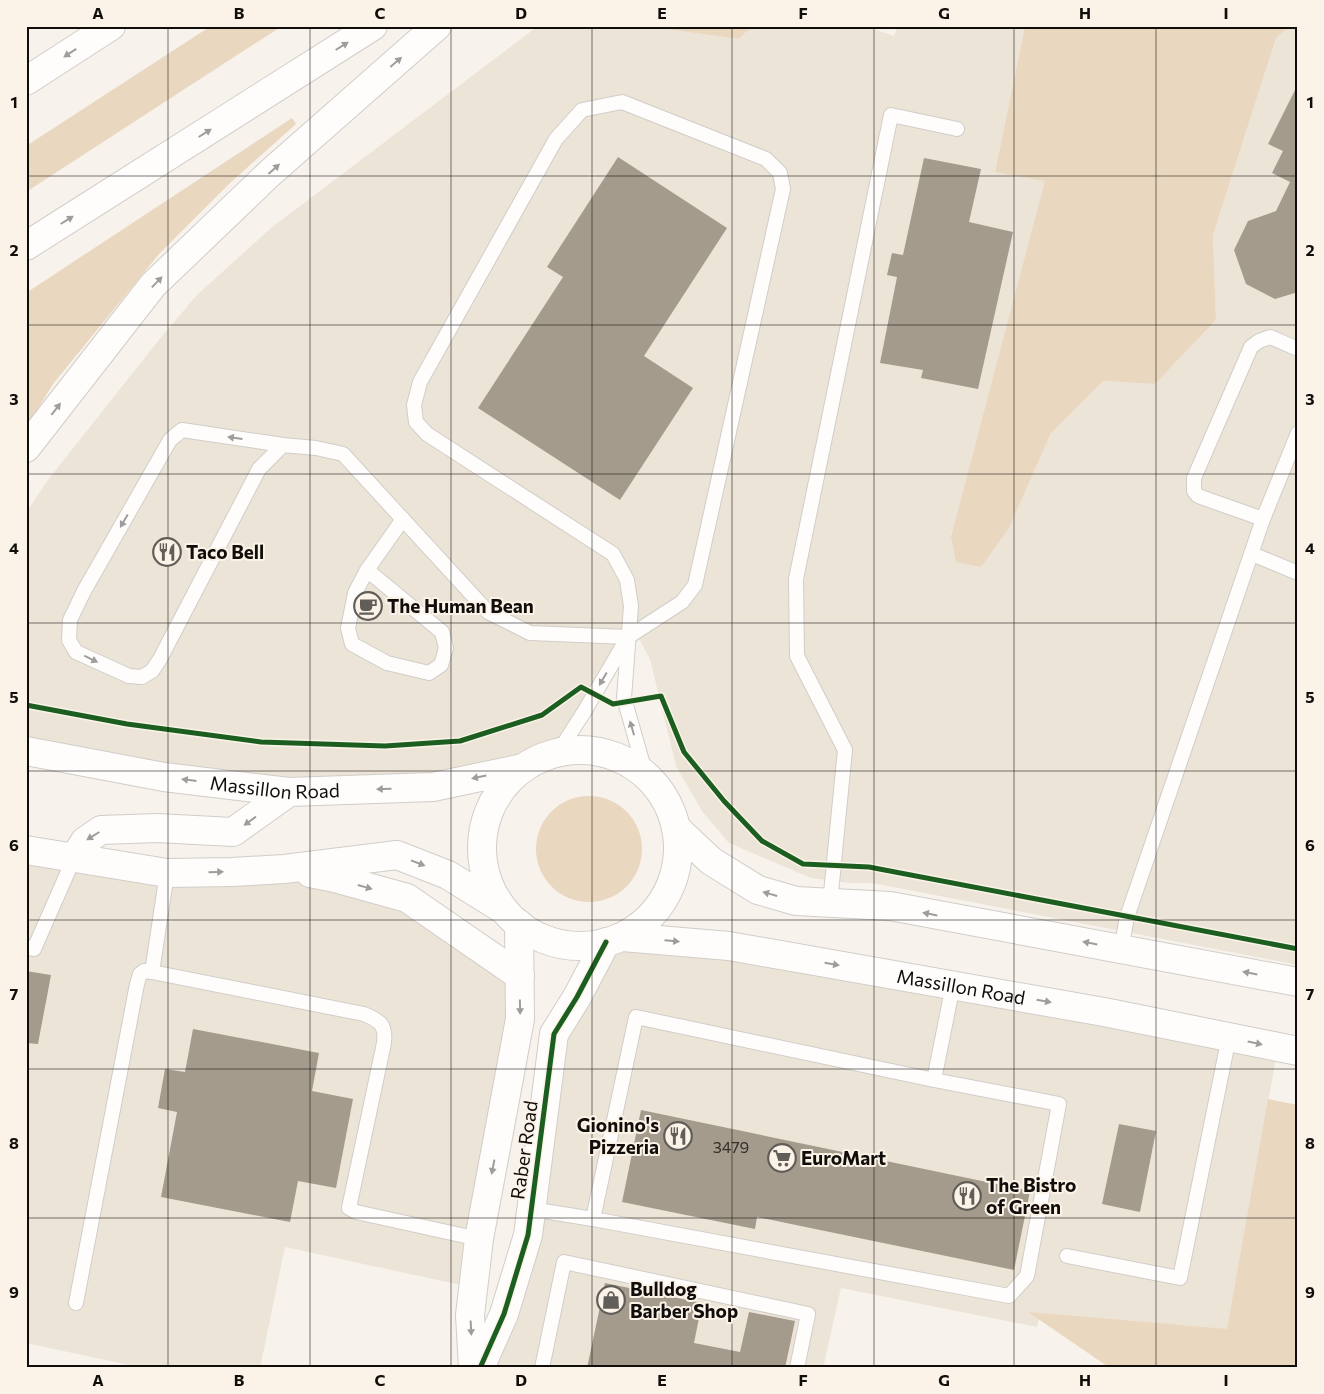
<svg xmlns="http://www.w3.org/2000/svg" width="1324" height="1394" font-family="Commissioner,sans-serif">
	<rect width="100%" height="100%" fill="#f7f2ec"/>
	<!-- built -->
	<g fill="#ede4d8">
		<polygon points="538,26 662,26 667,29 738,39 753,26 865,26 894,36 898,26 1025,26 995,172 1046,180 951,535 1009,528 1051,433 1103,381 1155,384 1216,320 1213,235 1276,38 1290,26 1298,26 1298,965 872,883 849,883 811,878 729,843 702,811 676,766 650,659 630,622 559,751 530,762 289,792 26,751 26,513 47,481 162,336 197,295 271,228"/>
		<polygon points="26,850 284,869 407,898 520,976 474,1286 456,1284 285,1247 260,1368 143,1368 26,1343"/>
		<polygon points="623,937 1278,1047 1227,1330 1040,1314 1037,1327 841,1288 823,1368 480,1368 504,1314 554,1034"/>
	</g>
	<!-- green -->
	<g fill="#e9d7bf">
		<polygon points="211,26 282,26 26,192 26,146"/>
		<polygon points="662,26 753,26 738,39 667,29"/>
		<polygon points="1025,26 1290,26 1276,38 1213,235 1216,320 1155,384 1103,381 1051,433 1009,528 981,567 956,562 951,536 1045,181 995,172"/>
		<polygon points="292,118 296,124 230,183 159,254 53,384 26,428 26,293"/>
		<circle cx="589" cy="849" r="53"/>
		<polygon points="1268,1099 1298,1105 1298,1368 1110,1368 1028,1312 1227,1329"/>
	</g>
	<!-- building -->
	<g fill="#a59b8c">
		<polygon points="1298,84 1298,292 1275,299 1246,284 1234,250 1248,221 1276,211 1290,182 1272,173 1283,151 1268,144"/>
		<polygon points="618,157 727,228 644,356 693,388 620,500 478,408 563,277 547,267"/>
		<polygon points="924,158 981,169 969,222 1013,232 978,389 921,378 923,370 880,363 897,277 887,275 892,253 903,255"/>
		<polygon points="26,971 51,975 38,1044 26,1043"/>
		<polygon points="193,1029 319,1053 312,1091 353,1099 336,1188 298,1181 290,1222 161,1197 177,1112 158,1108 165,1069 185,1072"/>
		<polygon points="641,1110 1030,1191 1014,1270 757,1217 755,1229 622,1202"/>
		<polygon points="1119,1124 1156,1131 1140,1212 1102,1204"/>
		<polygon points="605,1283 702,1303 694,1343 740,1352 749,1312 795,1321 785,1368 587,1368"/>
	</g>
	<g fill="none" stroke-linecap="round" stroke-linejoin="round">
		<defs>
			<g id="service">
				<polyline points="283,445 182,430 170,440 84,591 70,620 69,640 76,652 129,676 142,677 152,671 160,659 259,469 283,445 316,448 343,454 488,612 530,633 628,637"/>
				<polyline points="1263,519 1198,496 1194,491 1194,478 1251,347 1259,341 1270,337 1298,349"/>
				<polyline points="1252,554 1298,573"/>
				<polyline points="367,570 355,593 348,628 352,644 387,663 429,673 441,665 446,648 442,632 367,570 403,519"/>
				<polyline points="559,751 584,712 628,637 682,602 695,585 783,189 780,173 766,159 622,102 582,110 556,139 420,382 414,405 416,422 427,434 613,554 627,580 631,606 624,698 646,775"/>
				<polyline points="830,903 845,750 797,656 796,579 891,115 957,129"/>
				<polyline points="26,947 34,949 74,858"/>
				<polyline points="1121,949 1127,917 1263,519 1298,433"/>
				<polyline points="152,972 167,873"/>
				<polyline points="934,1080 1059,1104 1027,1276 1009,1296 593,1219 636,1017 934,1080 953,985"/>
				<polyline points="531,1209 593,1219"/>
				<polyline points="1067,1256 1180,1278 1229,1037"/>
				<path d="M76,1303L137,984L140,974L144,971L152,972L364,1014C380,1021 386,1024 384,1043L349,1208L356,1212L479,1239"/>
				<polyline points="542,1368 564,1262 808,1314 797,1368"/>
			</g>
			<g id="tertiary">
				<polyline points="473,1368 470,1315 479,1239 520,1019 519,924"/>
				<polyline points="480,1368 504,1314 528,1235 554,1034 577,997 606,942"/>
			</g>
			<g id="primary">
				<circle cx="580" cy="848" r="98"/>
				<path id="s1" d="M26,751L164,777L289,792L433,787L523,768"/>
				<polyline points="676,828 711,861 758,890 796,901 890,906 1298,982"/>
				<polyline points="26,850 167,873 232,872 284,869 397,855 448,875 501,908"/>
				<polyline points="74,858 85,841 101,830 157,828 233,832 289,792"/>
				<polyline points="310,873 335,878 407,898 520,976"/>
				<path id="s2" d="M623,937L729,946L1104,1012L1298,1051"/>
			</g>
			<g id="motorway">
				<polyline points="26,81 111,26"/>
				<polyline points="26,246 373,26"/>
				<polyline points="26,448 153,285 270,173 437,26"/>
			</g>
		</defs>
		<!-- service casing -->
		<use href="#service" stroke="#d1cdc8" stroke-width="16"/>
		<!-- tertiary casing -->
		<use href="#tertiary" stroke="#d1cdc8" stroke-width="30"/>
		<!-- primary casing -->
		<use href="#primary" stroke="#d1cdc8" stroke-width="30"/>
		<!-- motorway casing -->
		<use href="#motorway" stroke="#d1cdc8" stroke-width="30"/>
		<!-- service -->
		<use href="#service" stroke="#fefdfc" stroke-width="14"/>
		<!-- tertiary -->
		<use href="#tertiary" stroke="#fefdfc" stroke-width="28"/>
		<!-- primary -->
		<use href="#primary" stroke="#fefdfc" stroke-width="28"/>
		<!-- motorway -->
		<use href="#motorway" stroke="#fefdfc" stroke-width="28"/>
		<defs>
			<g id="cycleway">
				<polyline points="26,705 127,724 261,742 385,746 460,741 542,715 581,687 613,704 661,696 684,752 724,801 762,841 803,864 869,867 1298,949"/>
				<polyline points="480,1368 504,1314 528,1235 554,1034 577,997 606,942"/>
			</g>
		</defs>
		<!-- cycleway casing -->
		<use href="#cycleway" stroke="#fbf3e8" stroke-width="8"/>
		<!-- cycleway -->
		<use href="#cycleway" stroke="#1b5e20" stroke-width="5"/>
	</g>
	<!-- one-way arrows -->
	<defs><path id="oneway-solid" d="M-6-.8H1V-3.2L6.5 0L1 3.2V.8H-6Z" transform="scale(1.25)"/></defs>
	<g fill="#9f9d9b">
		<use href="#oneway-solid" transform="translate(342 46) rotate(-32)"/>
		<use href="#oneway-solid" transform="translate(70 53) rotate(147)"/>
		<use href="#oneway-solid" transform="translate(396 62) rotate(-41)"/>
		<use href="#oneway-solid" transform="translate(205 133) rotate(-32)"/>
		<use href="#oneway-solid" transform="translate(274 169) rotate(-42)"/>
		<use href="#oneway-solid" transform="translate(67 220) rotate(-32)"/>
		<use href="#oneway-solid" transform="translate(157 282) rotate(-46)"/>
		<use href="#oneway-solid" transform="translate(56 409) rotate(-52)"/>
		<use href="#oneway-solid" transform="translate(235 438) rotate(-172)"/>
		<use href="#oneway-solid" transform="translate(124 521) rotate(120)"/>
		<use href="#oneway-solid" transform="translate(91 659) rotate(26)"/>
		<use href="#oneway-solid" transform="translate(603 679) rotate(120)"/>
		<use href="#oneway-solid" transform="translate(632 728) rotate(-106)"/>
		<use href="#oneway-solid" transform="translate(479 777) rotate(168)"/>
		<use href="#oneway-solid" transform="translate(189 780) rotate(-173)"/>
		<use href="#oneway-solid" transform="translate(384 789) rotate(178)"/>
		<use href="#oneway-solid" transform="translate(250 821) rotate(144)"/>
		<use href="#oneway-solid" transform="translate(93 836) rotate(148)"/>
		<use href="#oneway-solid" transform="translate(418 863) rotate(21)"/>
		<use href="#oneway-solid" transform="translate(216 872) rotate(-1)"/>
		<use href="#oneway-solid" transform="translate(365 887) rotate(16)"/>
		<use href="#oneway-solid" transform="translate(770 894) rotate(-164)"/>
		<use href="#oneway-solid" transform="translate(930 914) rotate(-169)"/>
		<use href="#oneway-solid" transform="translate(672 941) rotate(5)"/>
		<use href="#oneway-solid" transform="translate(1090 943) rotate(-169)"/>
		<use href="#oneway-solid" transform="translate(832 964) rotate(10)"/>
		<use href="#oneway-solid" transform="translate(1250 973) rotate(-169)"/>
		<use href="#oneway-solid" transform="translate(1044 1001) rotate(10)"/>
		<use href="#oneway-solid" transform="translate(520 1007) rotate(89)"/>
		<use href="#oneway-solid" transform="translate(1255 1043) rotate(12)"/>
		<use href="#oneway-solid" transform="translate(493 1167) rotate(101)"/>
		<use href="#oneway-solid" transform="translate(471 1328) rotate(87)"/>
	</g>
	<!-- grid -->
	<path fill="none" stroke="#100d0a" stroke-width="1" stroke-opacity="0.55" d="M168,26V1368M310,26V1368M451,26V1368M592,26V1368M732,26V1368M874,26V1368M1014,26V1368M1156,26V1368M26,176H1298M26,325H1298M26,474H1298M26,623H1298M26,771H1298M26,920H1298M26,1069H1298M26,1218H1298"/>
	<!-- icons -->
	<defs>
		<symbol id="restaurant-ring" viewBox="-11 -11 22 22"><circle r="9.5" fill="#fbf3e8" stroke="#615d59" stroke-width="1.5"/><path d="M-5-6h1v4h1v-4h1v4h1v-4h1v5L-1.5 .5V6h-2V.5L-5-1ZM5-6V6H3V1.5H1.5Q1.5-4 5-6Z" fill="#615d59"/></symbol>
		<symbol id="cafe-ring" viewBox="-11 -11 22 22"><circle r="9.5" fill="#fbf3e8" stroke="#615d59" stroke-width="1.5"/><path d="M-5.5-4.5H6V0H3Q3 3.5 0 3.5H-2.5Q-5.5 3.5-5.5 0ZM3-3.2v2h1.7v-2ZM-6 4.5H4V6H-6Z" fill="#615d59"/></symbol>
		<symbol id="supermarket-ring" viewBox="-11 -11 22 22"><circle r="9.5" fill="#fbf3e8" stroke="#615d59" stroke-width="1.5"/><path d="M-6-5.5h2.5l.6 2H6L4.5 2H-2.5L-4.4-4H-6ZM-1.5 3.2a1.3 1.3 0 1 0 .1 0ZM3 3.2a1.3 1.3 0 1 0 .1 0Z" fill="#615d59"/></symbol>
		<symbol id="shop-ring" viewBox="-11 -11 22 22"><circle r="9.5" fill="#fbf3e8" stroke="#615d59" stroke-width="1.5"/><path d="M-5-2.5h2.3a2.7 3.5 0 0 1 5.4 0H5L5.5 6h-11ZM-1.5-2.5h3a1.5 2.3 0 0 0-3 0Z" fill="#615d59"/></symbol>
	</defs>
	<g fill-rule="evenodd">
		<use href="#restaurant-ring" x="151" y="536" width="32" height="32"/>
		<use href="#cafe-ring" x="352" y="590" width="32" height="32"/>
		<use href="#restaurant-ring" x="662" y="1120" width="32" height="32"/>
		<use href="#supermarket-ring" x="766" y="1142" width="32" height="32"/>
		<use href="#restaurant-ring" x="951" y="1180" width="32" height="32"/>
		<use href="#shop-ring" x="595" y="1284" width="32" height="32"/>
	</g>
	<g text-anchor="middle" stroke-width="4" stroke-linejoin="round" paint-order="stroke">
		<!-- number labels -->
		<g font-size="16" fill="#35302a">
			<text x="731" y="1153">3479</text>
		</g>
		<!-- poi labels -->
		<g font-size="19" font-weight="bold" fill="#100d0a" stroke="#fbf3e8" text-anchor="start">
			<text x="186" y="559">Taco Bell</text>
			<text x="387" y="613">The Human Bean</text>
			<text x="659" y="1132" text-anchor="end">Gionino's<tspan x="659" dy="22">Pizzeria</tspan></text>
			<text x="801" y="1165">EuroMart</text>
			<text x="986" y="1192">The Bistro<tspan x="986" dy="22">of Green</tspan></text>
			<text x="630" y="1296">Bulldog<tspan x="630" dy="22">Barber Shop</tspan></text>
		</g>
		<!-- street labels -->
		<g font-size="19" fill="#100d0a" stroke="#fbf3e8">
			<text dy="7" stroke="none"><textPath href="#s1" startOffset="252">Massillon Road</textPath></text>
			<text dy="7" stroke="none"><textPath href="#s2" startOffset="342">Massillon Road</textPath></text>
			<text transform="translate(524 1150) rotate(-82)" y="7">Raber Road</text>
		</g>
	</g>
	<!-- border -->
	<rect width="1324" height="1394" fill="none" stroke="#fbf3e8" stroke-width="55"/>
	<rect x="28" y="28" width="1268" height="1338" fill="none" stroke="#100d0a" stroke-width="2"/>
	<g font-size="16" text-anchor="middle" font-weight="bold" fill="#100d0a">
		<text x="98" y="19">A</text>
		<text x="239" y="19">B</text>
		<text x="380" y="19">C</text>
		<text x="521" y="19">D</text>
		<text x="662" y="19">E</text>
		<text x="803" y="19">F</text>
		<text x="944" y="19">G</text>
		<text x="1085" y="19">H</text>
		<text x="1226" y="19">I</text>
		<text x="14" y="108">1</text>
		<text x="1310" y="108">1</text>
		<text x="14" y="256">2</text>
		<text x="1310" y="256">2</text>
		<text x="14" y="405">3</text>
		<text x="1310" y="405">3</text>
		<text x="14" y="554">4</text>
		<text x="1310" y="554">4</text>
		<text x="14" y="703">5</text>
		<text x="1310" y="703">5</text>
		<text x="14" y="851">6</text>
		<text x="1310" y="851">6</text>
		<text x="14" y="1000">7</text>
		<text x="1310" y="1000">7</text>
		<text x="14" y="1149">8</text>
		<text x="1310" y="1149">8</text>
		<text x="14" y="1298">9</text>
		<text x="1310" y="1298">9</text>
		<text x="98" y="1386">A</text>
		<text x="239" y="1386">B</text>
		<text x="380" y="1386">C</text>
		<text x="521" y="1386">D</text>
		<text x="662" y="1386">E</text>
		<text x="803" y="1386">F</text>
		<text x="944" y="1386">G</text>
		<text x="1085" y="1386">H</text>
		<text x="1226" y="1386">I</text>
	</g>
</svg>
